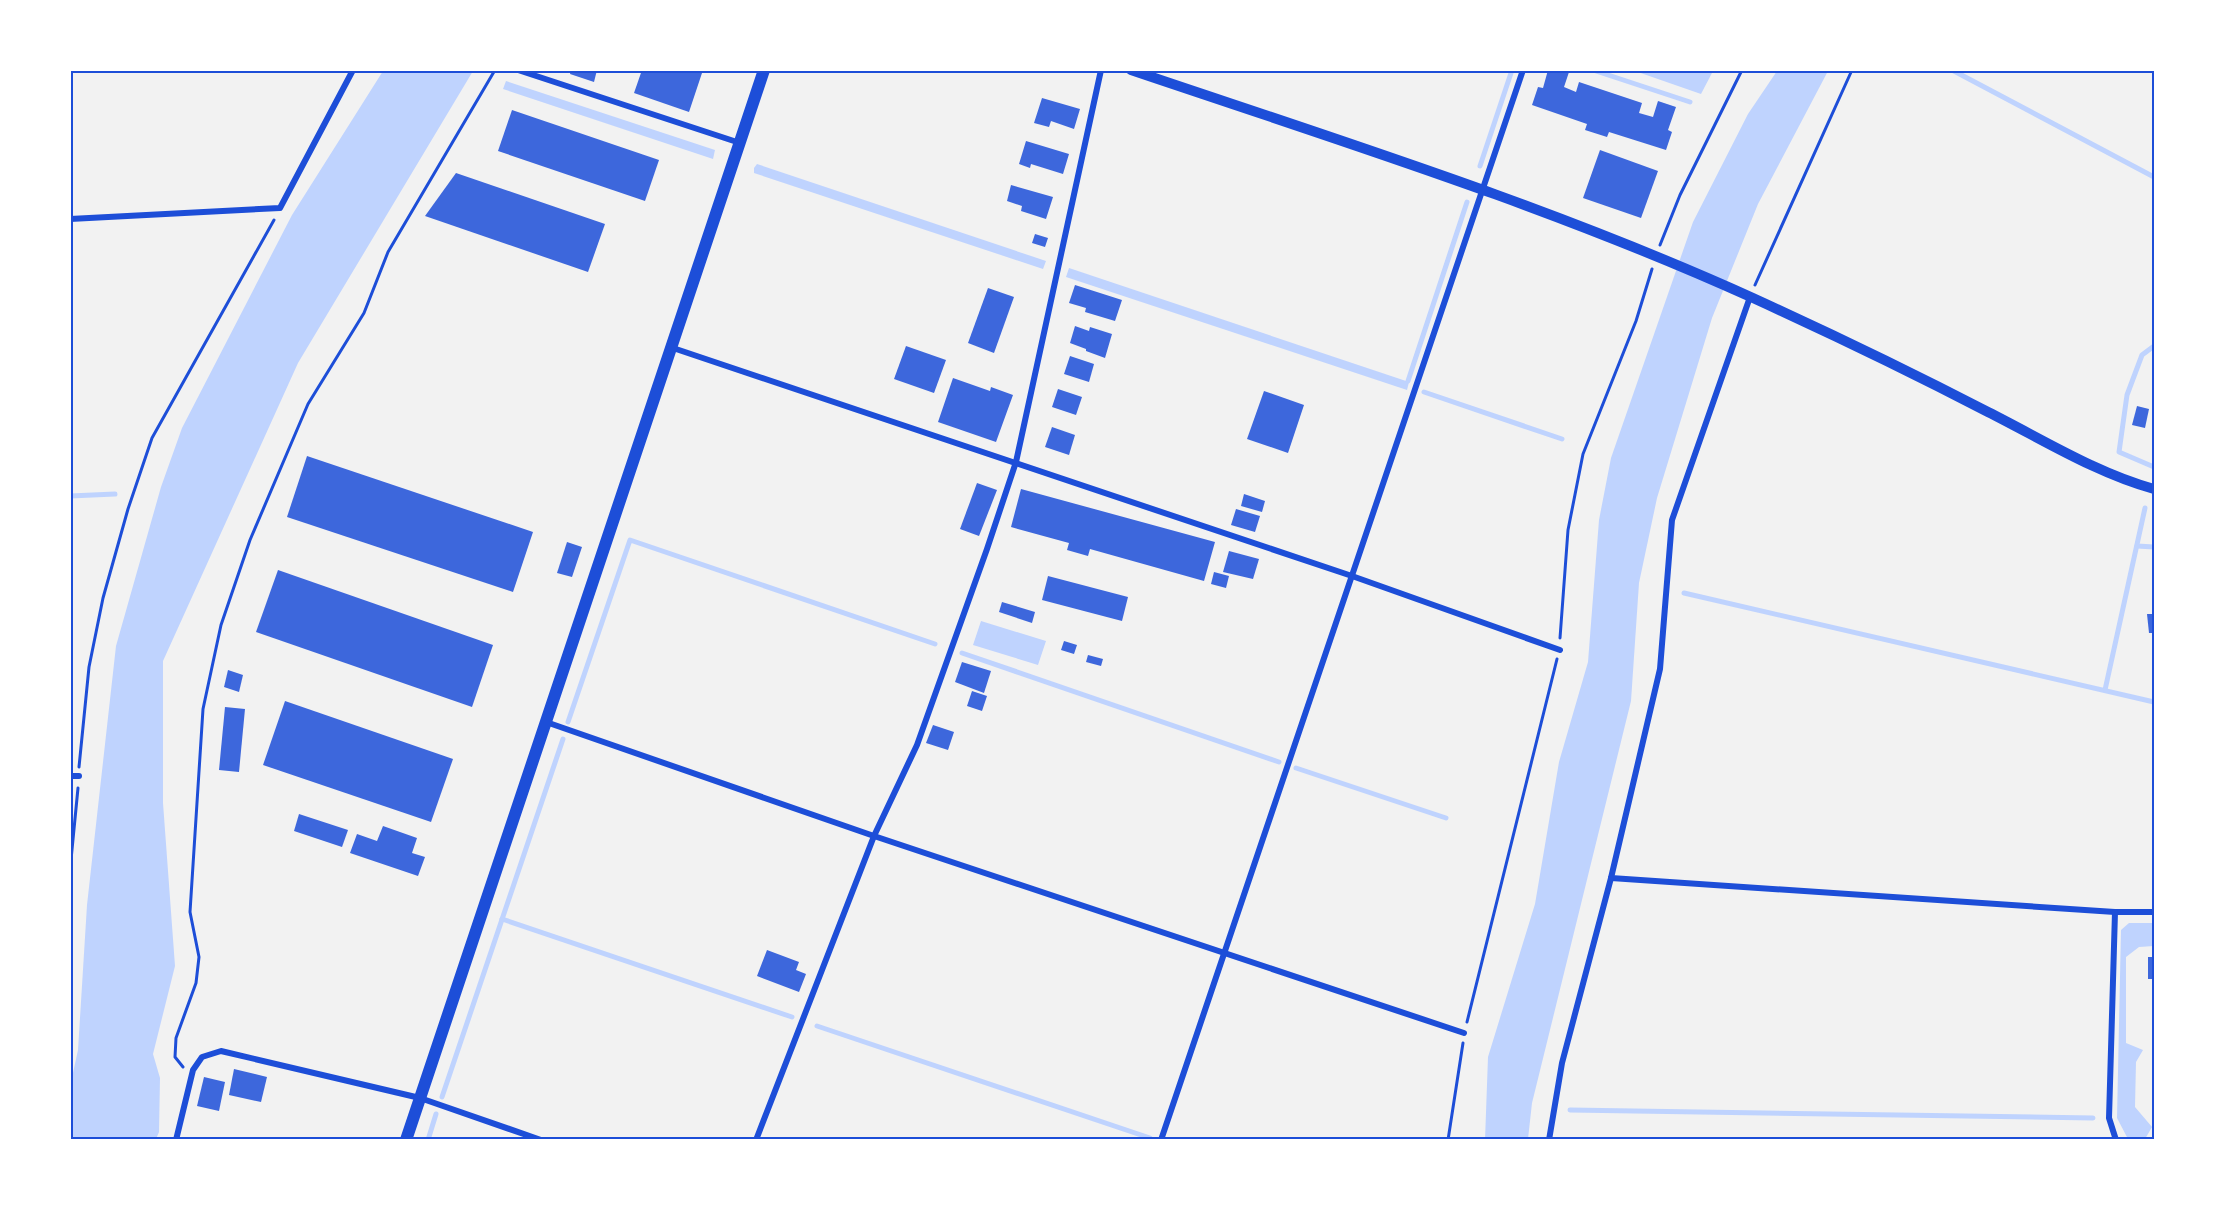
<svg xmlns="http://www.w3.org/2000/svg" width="2225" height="1210" font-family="'Space Grotesk',sans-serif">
	<rect width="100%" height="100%" fill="#f2f2f2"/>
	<!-- water -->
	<g fill="#bfd3fe">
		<polygon points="1632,70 1713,70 1713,71 1701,94"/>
		<polygon points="383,71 473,71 298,363 163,661 163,803 175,966 153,1054 160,1078 159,1132 156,1139 71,1139 71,1082 78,1050 87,905 116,646 161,487 182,428 292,215"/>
		<polygon points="1777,71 1828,71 1758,204 1712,318 1657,498 1639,583 1631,701 1532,1103 1528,1139 1485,1140 1488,1057 1535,904 1559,762 1588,662 1599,520 1611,458 1693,222 1748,114"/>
		<polygon points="506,81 715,150 713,159 503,89"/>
		<polygon points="757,164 1046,261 1043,269 754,173 754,168"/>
		<polygon points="1069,268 1409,382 1407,390 1066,277"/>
		<polygon points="981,621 1046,641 1038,665 973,645"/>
		<polygon points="2129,923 2154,923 2154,946 2139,947 2126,957 2126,1043 2143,1050 2136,1062 2135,1107 2152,1127 2145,1139 2128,1139 2117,1118 2121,930"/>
	</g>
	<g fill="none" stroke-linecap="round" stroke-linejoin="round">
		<!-- stream -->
		<g stroke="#bfd3fe" stroke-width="5">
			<polyline points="1593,70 1690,102"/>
			<polyline points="1952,70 2154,177"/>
			<polyline points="1480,166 1512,70"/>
			<polyline points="2154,346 2142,355 2127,395 2119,452 2154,467"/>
			<polyline points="1408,381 1467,202"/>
			<polyline points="1424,392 1562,439"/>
			<polyline points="70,496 115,494"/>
			<polyline points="2137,546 2154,547"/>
			<polyline points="1684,593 2154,702"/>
			<polyline points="962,653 1279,762"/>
			<polyline points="2105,690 2145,508"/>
			<polyline points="568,722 630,540 935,644"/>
			<polyline points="1296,768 1446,818"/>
			<polyline points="502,919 792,1017"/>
			<polyline points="817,1026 1150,1138"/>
			<polyline points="442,1097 563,739"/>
			<polyline points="1570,1110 2093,1118"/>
			<polyline points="428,1140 436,1114"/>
		</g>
	</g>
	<!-- building -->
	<g fill="#3d67dc">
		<polygon points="571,70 597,70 594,82 570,74"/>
		<polygon points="642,70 703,70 689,112 634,93"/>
		<polygon points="1548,70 1569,72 1564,87 1576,92 1579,82 1642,103 1639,113 1653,117 1658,101 1676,107 1668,130 1672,132 1666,150 1609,132 1607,137 1585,130 1587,124 1532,105 1538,87 1543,88"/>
		<polygon points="1042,98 1080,109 1074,129 1051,121 1049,127 1034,123"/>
		<polygon points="512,110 659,160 645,201 498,151"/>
		<polygon points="1026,141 1069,154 1063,174 1031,164 1030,168 1019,164"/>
		<polygon points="1600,150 1658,171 1641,218 1583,198"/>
		<polygon points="456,173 605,224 588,272 425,216"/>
		<polygon points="1011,185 1053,197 1046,219 1021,211 1022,206 1007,201"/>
		<polygon points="1035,234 1048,238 1045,247 1032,243"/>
		<polygon points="1075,285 1122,300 1115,321 1085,312 1086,308 1069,303"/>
		<polygon points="988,288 1014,297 994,353 968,343"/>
		<polygon points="1075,326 1089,331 1090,327 1112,334 1105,358 1086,351 1086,349 1070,343"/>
		<polygon points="906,346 946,360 934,393 894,379"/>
		<polygon points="1070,356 1094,364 1089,382 1064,374"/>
		<polygon points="953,378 990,391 991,387 1013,395 996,442 938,422"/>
		<polygon points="1058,389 1082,397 1076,415 1052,407"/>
		<polygon points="1264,391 1304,405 1288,453 1247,439"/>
		<polygon points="2137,406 2149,409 2145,428 2132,425"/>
		<polygon points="1052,427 1075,435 1069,455 1045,447"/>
		<polygon points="307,456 533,532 513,592 287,517"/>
		<polygon points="977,483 997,490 979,536 960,529"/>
		<polygon points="1021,489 1215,542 1204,581 1090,549 1088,556 1067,550 1069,543 1011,527"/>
		<polygon points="1244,494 1265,501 1262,512 1241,506"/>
		<polygon points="1236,509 1260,516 1255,532 1231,525"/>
		<polygon points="567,542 582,547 572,577 557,573"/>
		<polygon points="1229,551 1259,559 1253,579 1223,572"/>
		<polygon points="278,570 493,645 472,707 256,632"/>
		<polygon points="1214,572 1229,576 1226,588 1211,584"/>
		<polygon points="1048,576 1128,597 1122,621 1042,600"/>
		<polygon points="1002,602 1035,612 1032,623 999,612"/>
		<polygon points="2147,614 2154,614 2154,633 2149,633"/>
		<polygon points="1064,641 1077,645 1074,654 1061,650"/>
		<polygon points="1088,655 1103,659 1101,666 1086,662"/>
		<polygon points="962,662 991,671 984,693 955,682"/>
		<polygon points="228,670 243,675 239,692 224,687"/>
		<polygon points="972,691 987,696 982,711 967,706"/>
		<polygon points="285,701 453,759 431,822 263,765"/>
		<polygon points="225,707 245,709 239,772 219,770"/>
		<polygon points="933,725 954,732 948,750 926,743"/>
		<polygon points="299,814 348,830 342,847 294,831"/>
		<polygon points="383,826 417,838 412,853 425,857 418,876 350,853 357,834 377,841"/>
		<polygon points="767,950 799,962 796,970 806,974 799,992 757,976"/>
		<rect x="2148" y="957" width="6" height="22"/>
		<polygon points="234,1069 267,1077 261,1102 229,1095"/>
		<polygon points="204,1077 225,1082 219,1111 197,1106"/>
	</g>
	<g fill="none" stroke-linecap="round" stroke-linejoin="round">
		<!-- path -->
		<g stroke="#1d4ed8" stroke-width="3">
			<polyline points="1660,245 1680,195 1742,70"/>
			<polyline points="1755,285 1852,70"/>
			<polyline points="1560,638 1568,530 1583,454 1636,321 1652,269"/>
			<polyline points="79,767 89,667 103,598 128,509 152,438 274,220"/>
			<polyline points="70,870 78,788"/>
			<polyline points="1467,1022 1557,659"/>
			<polyline points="183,1067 175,1057 176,1038 196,983 199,957 190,912 203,709 221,625 250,540 308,404 364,313 388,252 495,70"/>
			<polyline points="1448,1140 1463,1043"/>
		</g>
		<!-- minor -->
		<g stroke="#1d4ed8" stroke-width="6">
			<polyline points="518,70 740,143"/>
			<polyline points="70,219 280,208 353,70"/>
			<polyline points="673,348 1352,576 1560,650"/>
			<polyline points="546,722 874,836 1464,1033"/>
			<polyline points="70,776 79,776"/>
			<polyline points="1611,878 2115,912 2154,912"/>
			<polyline points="2115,912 2109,1118 2116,1140"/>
			<polyline points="176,1140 193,1070 202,1057 221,1051 420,1098 541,1140"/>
			<polyline points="756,1140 874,836 917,745 987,549 1016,462 1101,70"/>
			<polyline points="1161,1140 1523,70"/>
			<polyline points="1549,1140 1562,1063 1611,878 1660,669 1672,520 1750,297"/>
		</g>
		<!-- tertiary -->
		<path stroke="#1d4ed8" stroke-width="10" d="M1131,70C1341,141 1552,207 1753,298C1832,334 1911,372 1988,412C2042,439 2096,473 2154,489"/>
		<!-- secondary -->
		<polyline stroke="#1d4ed8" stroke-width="12" points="406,1140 764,70"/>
	</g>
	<!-- border -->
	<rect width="2225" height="1210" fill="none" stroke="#ffffff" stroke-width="144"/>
	<rect x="72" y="72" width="2081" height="1066" fill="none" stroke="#1d4ed8" stroke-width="2"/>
</svg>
